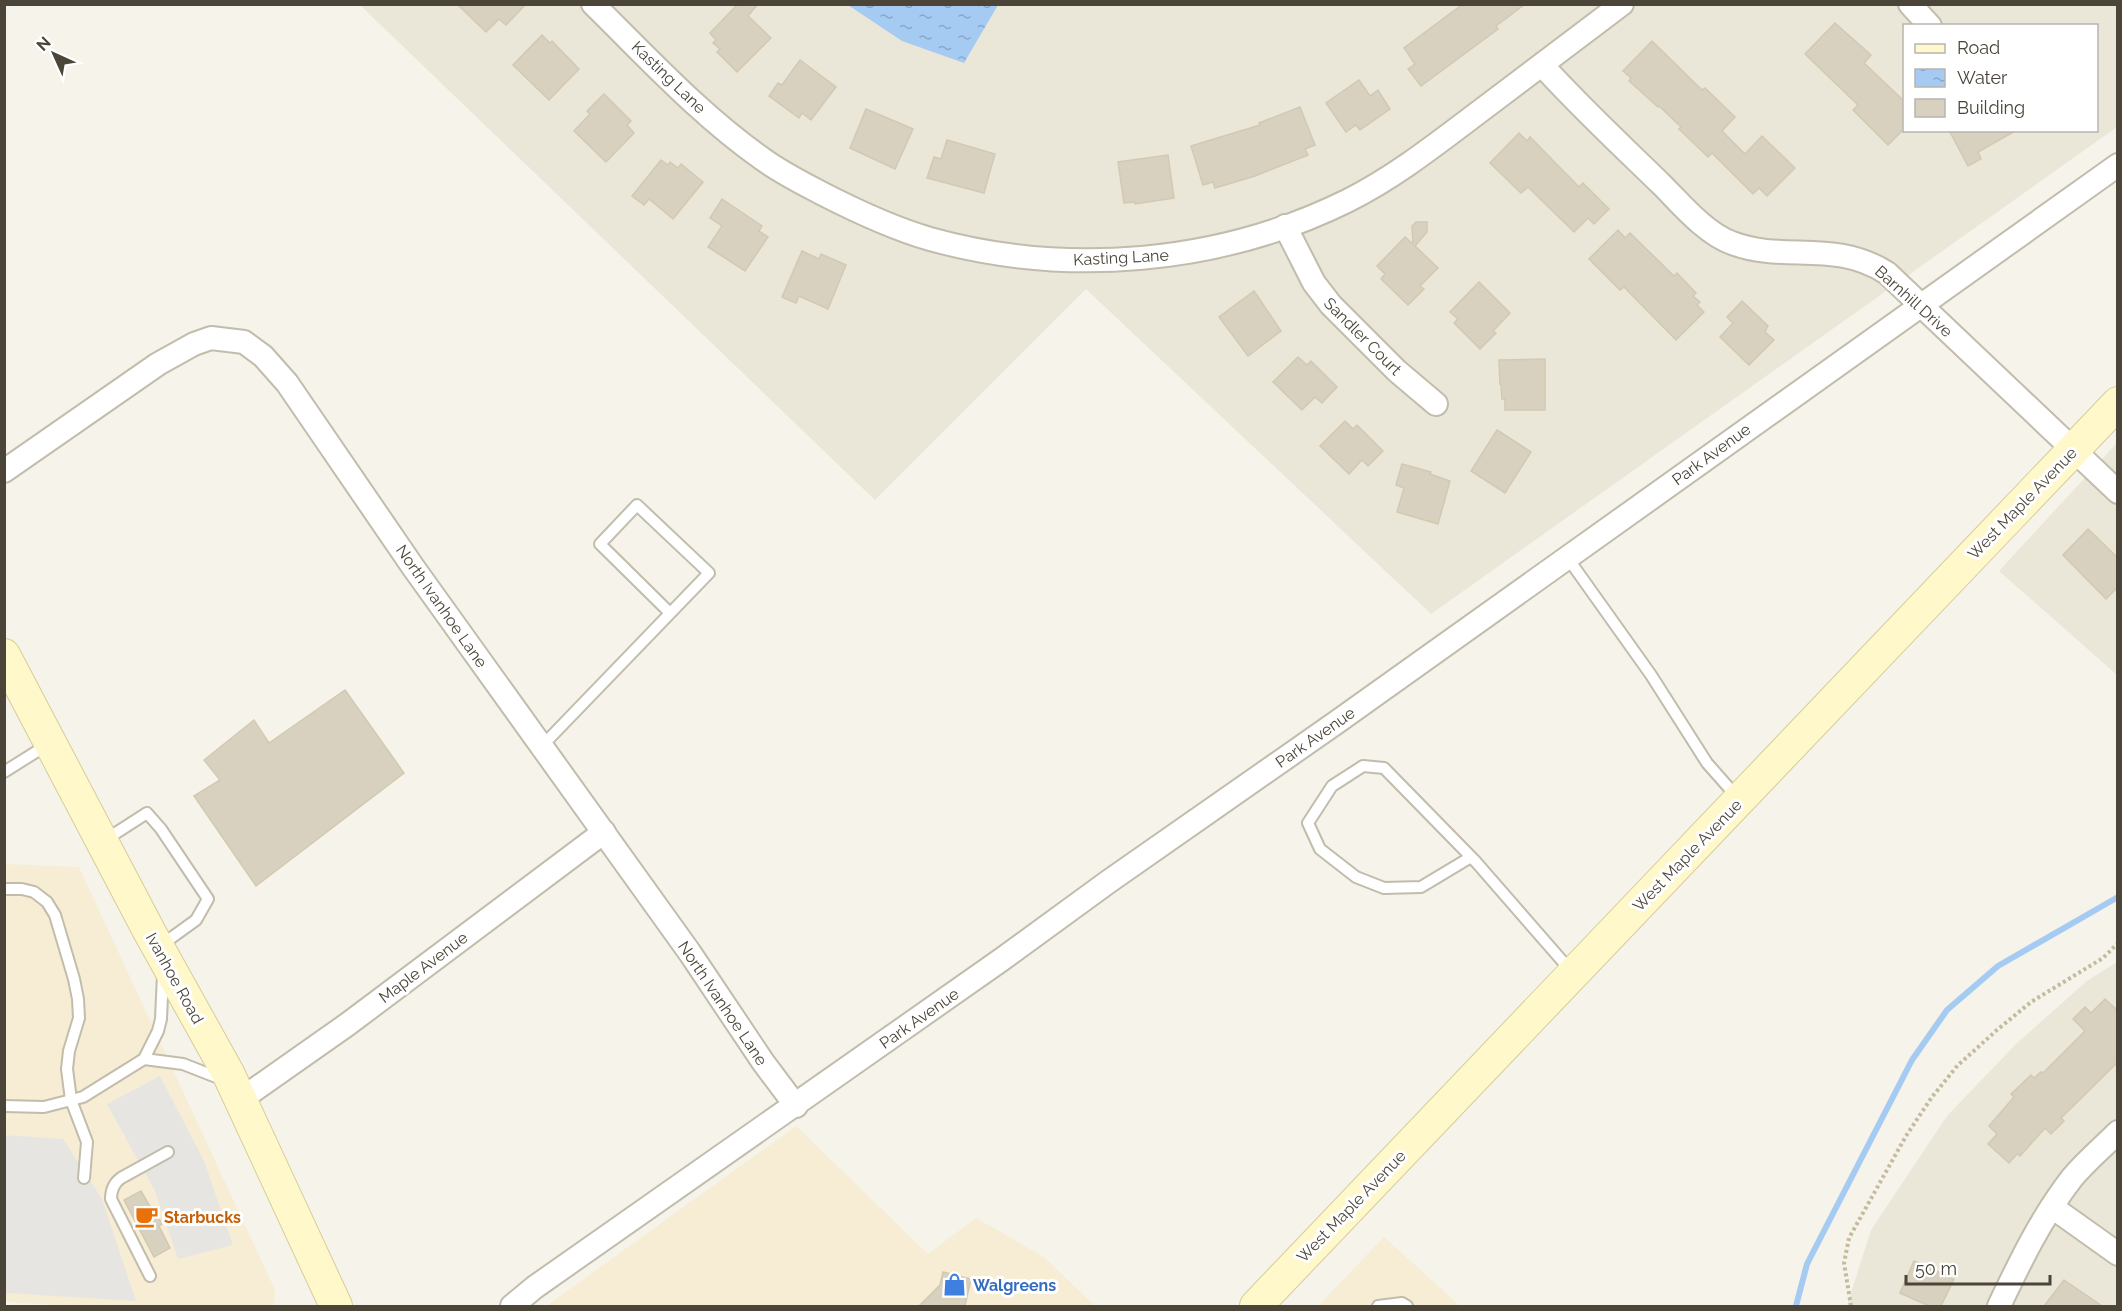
<svg xmlns="http://www.w3.org/2000/svg" width="2122" height="1311" font-family="Raleway,sans-serif">
	<defs>
		<pattern id="water-ripples" width="26" height="14" patternUnits="userSpaceOnUse" patternTransform="scale(1.5)"><rect width="26" height="14" fill="#a5cbf3"/><path d="M2 4q2-2 4 0t4 0M15 11q2-2 4 0t4 0" fill="none" stroke="#88a7c6"/></pattern>
	</defs>
	<rect width="100%" height="100%" fill="#f5f3ea"/>
	<!-- residential -->
	<g fill="#eae6d8" fill-rule="evenodd">
		<path d="M360,5H2117V127L1431,614L1086,289L875,500ZM1904,26H2096V130H1904Z"/>
		<polygon points="2117,443 2117,675 1999,571"/>
		<polygon points="2117,962 2117,1306 1847,1306 1871,1230 1947,1116 2017,1043 2087,981"/>
	</g>
	<!-- commercial -->
	<g fill="#f7edd5">
		<polygon points="4,864 79,867 275,1290 274,1306 71,1306 5,1302"/>
		<polygon points="796,1126 928,1254 976,1218 1044,1257 1095,1306 546,1306"/>
		<polygon points="1384,1237 1460,1306 1318,1306"/>
	</g>
	<!-- parking -->
	<g fill="#e7e5e2">
		<polygon points="160,1076 204,1161 233,1245 178,1259 155,1191 107,1104"/>
		<polygon points="4,1135 63,1139 102,1199 136,1301 5,1293"/>
	</g>
	<!-- water -->
	<polygon fill="url(#water-ripples)" points="848,5 998,5 964,63 902,41"/>
	<g fill="none" stroke-linecap="round" stroke-linejoin="round">
		<!-- stream -->
		<polyline stroke="#a5cbf3" stroke-width="6" points="1796,1306 1807,1264 1912,1060 1947,1010 1998,966 2118,897"/>
	</g>
	<!-- building -->
	<g fill="#d8d1bf" stroke="#d3c9b2" stroke-width="1.5">
		<polygon points="457,4 526,4 506,25 499,19 486,32"/>
		<polygon points="738,4 758,4 748,16 771,38 737,72 717,52 720,49 713,43 716,40 710,33"/>
		<polygon points="1463,4 1525,4 1496,26 1498,29 1421,86 1408,69 1415,64 1404,48"/>
		<polygon points="1835,23 1871,55 1864,63 1905,102 1905,128 1888,145 1853,110 1858,105 1805,54"/>
		<polygon points="542,35 550,43 552,41 579,69 549,100 513,65"/>
		<polygon points="1652,41 1702,90 1705,88 1735,117 1722,131 1745,154 1762,136 1795,168 1767,196 1759,188 1753,194 1712,153 1708,157 1679,129 1681,127 1659,106 1658,107 1629,81 1631,78 1623,71"/>
		<polygon points="800,60 836,87 811,120 802,113 799,118 769,96 778,83 782,85"/>
		<polygon points="1359,80 1370,96 1378,90 1390,109 1360,130 1356,125 1346,132 1326,103"/>
		<polygon points="604,94 631,121 627,125 634,133 606,162 574,131 590,114 587,111"/>
		<polygon points="1300,107 1315,145 1305,149 1308,155 1255,176 1215,188 1213,182 1203,185 1191,146 1260,125 1259,123"/>
		<polygon points="866,109 913,129 895,169 850,148"/>
		<polygon points="1949,130 2017,130 1978,152 1981,159 1968,166"/>
		<polygon points="1519,133 1527,141 1530,137 1579,187 1583,183 1609,209 1594,224 1588,218 1574,232 1528,187 1521,193 1490,163"/>
		<polygon points="947,140 995,154 984,193 927,178 934,157 941,159"/>
		<polygon points="1168,155 1174,198 1135,204 1135,202 1124,203 1118,162"/>
		<polygon points="661,160 668,165 670,162 678,168 681,164 703,182 673,219 649,199 644,205 632,196"/>
		<polygon points="722,199 762,226 759,231 768,237 745,271 708,247 722,226 710,218"/>
		<polygon points="1416,222 1427,222 1427,232 1415,246 1438,268 1420,286 1424,289 1408,305 1381,279 1385,274 1377,266 1405,237 1413,244 1412,226"/>
		<polygon points="1618,230 1625,238 1630,233 1674,276 1677,273 1696,293 1693,296 1700,302 1697,305 1704,312 1676,340 1624,287 1620,290 1589,259"/>
		<polygon points="802,251 819,259 821,254 846,265 828,309 799,296 796,303 782,297"/>
		<polygon points="1479,282 1510,313 1493,331 1496,333 1480,349 1454,323 1458,319 1450,312"/>
		<polygon points="1254,291 1281,331 1248,356 1219,317"/>
		<polygon points="1742,301 1768,326 1765,332 1774,340 1749,365 1720,337 1733,323 1727,317"/>
		<polygon points="1298,357 1307,365 1311,361 1337,387 1322,403 1315,397 1302,410 1273,382"/>
		<polygon points="1545,359 1545,410 1505,410 1505,399 1502,399 1501,384 1500,384 1499,360"/>
		<polygon points="1345,421 1353,429 1357,425 1383,451 1368,466 1362,460 1349,474 1320,446"/>
		<polygon points="1497,430 1531,452 1505,493 1471,471"/>
		<polygon points="1402,464 1431,472 1430,474 1450,481 1438,524 1397,512 1404,488 1396,485"/>
		<polygon points="2088,529 2118,558 2118,587 2106,599 2063,555"/>
		<polygon points="345,690 404,773 256,886 194,796 220,780 204,760 254,720 269,743"/>
		<polygon points="2105,999 2118,1011 2118,1062 2061,1118 2064,1121 2051,1134 2045,1128 2020,1156 2017,1154 2009,1163 1988,1144 1997,1134 1989,1126 2014,1097 2011,1094 2031,1075 2034,1078 2041,1072 2043,1073 2085,1031 2073,1019 2085,1007 2091,1013"/>
		<polygon points="141,1191 152,1210 154,1209 162,1224 159,1226 170,1248 154,1257 124,1200"/>
		<polygon points="1914,1261 1954,1279 1941,1306 1929,1306 1900,1293"/>
		<polygon points="943,1272 971,1279 965,1306 919,1306 940,1285"/>
		<polygon points="2064,1280 2102,1306 2044,1306"/>
	</g>
	<g fill="none" stroke-linecap="round" stroke-linejoin="round">
		<defs>
			<g id="lane">
				<polyline points="1567,557 1651,675 1707,763 1737,797"/>
				<polyline points="542,746 709,573 637,505 600,544 670,613"/>
				<polyline points="4,772 47,745"/>
				<polyline points="105,840 147,813 161,829 208,899 196,920 160,946"/>
				<polyline points="1471,857 1421,887 1384,888 1356,877 1320,849 1308,823 1332,786 1363,766 1384,768 1476,862 1571,971"/>
				<polyline points="4,889 22,889 34,892 47,902 55,915 74,979 78,999 79,1018 69,1051 67,1069 71,1100 87,1142 84,1178"/>
				<polyline points="144,1059 183,1064 224,1080"/>
				<polyline points="4,1106 44,1107 83,1097 144,1059 158,1031 161,1019 163,975"/>
				<path d="M150,1276L111,1199C111,1190 114,1183 121,1178L168,1152"/>
				<polyline points="1378,1306 1402,1303 1407,1306"/>
			</g>
			<g id="street">
				<path d="M593,4C648,58 701,116 764,160C782,173 802,183 821,193C856,211 892,228 930,239C1067,277 1219,264 1347,201C1393,178 1434,146 1475,115C1524,78 1573,41 1622,4"/>
				<polyline points="1910,4 1930,26"/>
				<path d="M1542,65C1580,107 1621,145 1662,185C1681,204 1706,234 1732,243C1785,263 1834,239 1887,273L2118,492"/>
				<polyline points="1285,226 1314,283 1331,305 1397,371 1436,404"/>
				<polyline points="4,471 158,364 194,344 211,338 244,342 263,356 287,383 413,567 690,953 763,1062 796,1106"/>
				<polyline points="240,1100 348,1024 604,832"/>
				<polyline points="2052,1207 2118,1254"/>
				<polyline points="512,1306 535,1287 1001,960 1108,882 1337,722 2118,165"/>
				<path d="M1999,1306C2020,1262 2041,1218 2072,1178C2085,1162 2103,1147 2118,1132"/>
			</g>
			<g id="secondary">
				<polyline points="4,655 149,931 228,1073 336,1306"/>
				<polyline points="1256,1306 2118,403"/>
			</g>
		</defs>
		<!-- lane casing -->
		<use href="#lane" stroke="#c2bcac" stroke-width="14"/>
		<!-- street casing -->
		<use href="#street" stroke="#c2bcac" stroke-width="26"/>
		<!-- secondary casing -->
		<use href="#secondary" stroke="#d7cd99" stroke-width="34"/>
		<!-- path -->
		<polyline stroke="#c4ba9d" stroke-width="4" stroke-dasharray="3 3" stroke-linecap="butt" points="1851,1306 1844,1263 1849,1238 1906,1136 1932,1097 1958,1065 1997,1030 2031,1002 2103,958 2118,943"/>
		<!-- lane -->
		<use href="#lane" stroke="#fff" stroke-width="10"/>
		<!-- street -->
		<use href="#street" stroke="#fff" stroke-width="22"/>
		<!-- secondary -->
		<use href="#secondary" stroke="#fff8ca" stroke-width="32"/>
	</g>
	<!-- icons -->
	<defs>
		<symbol id="cafe-bare" viewBox="-9 -9 18 18"><path d="M-5.5-4.5H6V0H3Q3 3.5 0 3.5H-2.5Q-5.5 3.5-5.5 0ZM3-3.2v2h1.7v-2ZM-6 4.5H4V6H-6Z" fill="#e8710a" stroke="#fff" stroke-width="2.5" paint-order="stroke"/></symbol>
		<symbol id="shop-bare" viewBox="-9 -9 18 18"><path d="M-5-2.5h2.3a2.7 3.5 0 0 1 5.4 0H5L5.5 6h-11ZM-1.5-2.5h3a1.5 2.3 0 0 0-3 0Z" fill="#3f7fe0" stroke="#fff" stroke-width="2.5" paint-order="stroke"/></symbol>
	</defs>
	<g fill-rule="evenodd">
		<use href="#cafe-bare" x="130" y="1200" width="33" height="33"/>
		<use href="#shop-bare" x="938" y="1268" width="33" height="33"/>
	</g>
	<g text-anchor="middle" stroke-width="6" stroke-linejoin="round" paint-order="stroke">
		<!-- street labels -->
		<g font-size="16" fill="#4a4538" stroke="#fff">
			<text transform="translate(669 77) rotate(44)" y="6">Kasting Lane</text>
			<text transform="translate(1121 257) rotate(-3)" y="6">Kasting Lane</text>
			<text transform="translate(1914 301) rotate(42)" y="6">Barnhill Drive</text>
			<text transform="translate(1363 336) rotate(45)" y="6">Sandler Court</text>
			<text transform="translate(1711 454) rotate(-36)" y="6">Park Avenue</text>
			<text transform="translate(2022 503) rotate(-46)" y="6">West Maple Avenue</text>
			<text transform="translate(442 606) rotate(55)" y="6">North Ivanhoe Lane</text>
			<text transform="translate(1315 737) rotate(-35)" y="6">Park Avenue</text>
			<text transform="translate(1687 855) rotate(-46)" y="6">West Maple Avenue</text>
			<text transform="translate(423 967) rotate(-37)" y="6">Maple Avenue</text>
			<text transform="translate(175 978) rotate(61)" y="6">Ivanhoe Road</text>
			<text transform="translate(723 1003) rotate(56)" y="6">North Ivanhoe Lane</text>
			<text transform="translate(919 1018) rotate(-35)" y="6">Park Avenue</text>
			<text transform="translate(1351 1206) rotate(-46)" y="6">West Maple Avenue</text>
		</g>
		<!-- food labels -->
		<g font-size="16" font-weight="bold" fill="#c56008" stroke="#fff" text-anchor="start">
			<text x="164" y="1223">Starbucks</text>
		</g>
		<!-- shop labels -->
		<g font-size="16" font-weight="bold" fill="#366cbe" stroke="#fff" text-anchor="start">
			<text x="973" y="1291">Walgreens</text>
		</g>
	</g>
	<!-- border -->
	<rect width="2122" height="1311" fill="none" stroke="#4a4538" stroke-width="12"/>
	<!-- legend -->
	<rect x="1903" y="24" width="195" height="108" fill="#ffffff" stroke="#b7b5af" stroke-width="1.5"/>
	<rect x="1915" y="44" width="30" height="9" fill="#fff8ca" stroke="#b7b5af" stroke-width="1.5"/>
	<text x="1957" y="54" font-size="18" fill="#4a4538">Road</text>
	<rect x="1915" y="69" width="30" height="18" fill="url(#water-ripples)" stroke="#b7b5af" stroke-width="1.5"/>
	<text x="1957" y="84" font-size="18" fill="#4a4538">Water</text>
	<rect x="1915" y="99" width="30" height="18" fill="#d8d1bf" stroke="#b7b5af" stroke-width="1.5"/>
	<text x="1957" y="114" font-size="18" fill="#4a4538">Building</text>
	<!-- north arrow -->
	<g transform="translate(54 54) rotate(315)" stroke="#ffffff" stroke-width="4.5" paint-order="stroke">
	<path d="M0-4.5L10 22L0 15L-10 22Z" fill="#4a4538"/>
	<text y="-9" font-size="16" font-weight="bold" text-anchor="middle" fill="#4a4538">N</text>
	</g>
	<!-- scale -->
	<path d="M1906 1275v9h144v-9" fill="none" stroke="#4a4538" stroke-width="3"/>
	<text x="1915" y="1275" font-size="18" fill="#4a4538" stroke="#ffffff" stroke-width="4.5" paint-order="stroke">50 m</text>
</svg>
